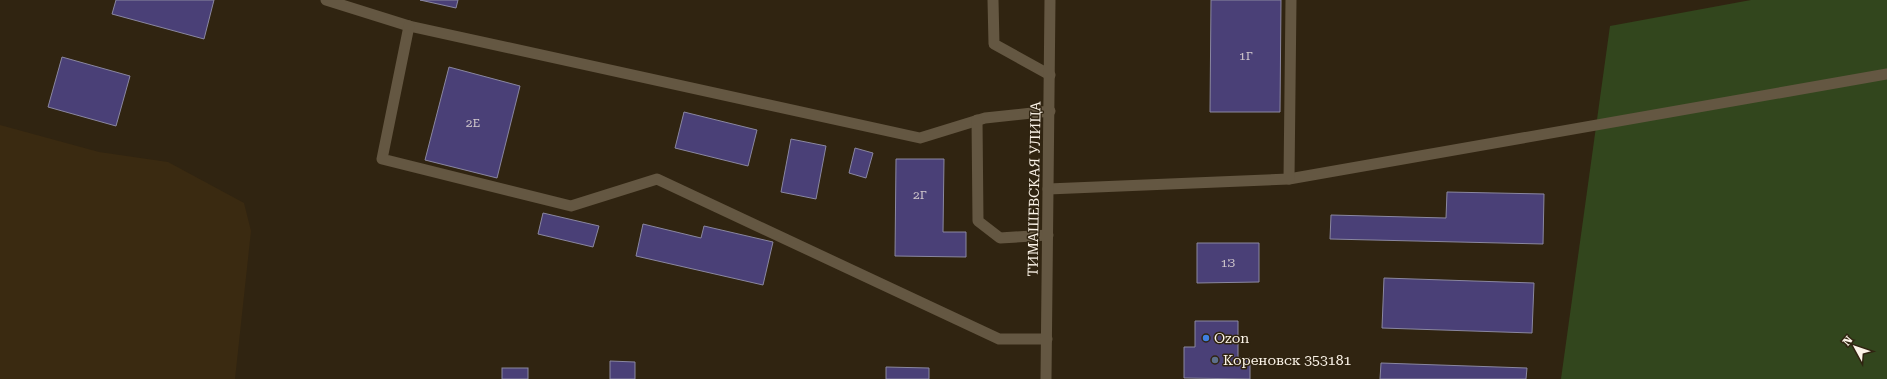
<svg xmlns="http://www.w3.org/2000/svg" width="1887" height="379" font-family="'Roboto Serif',serif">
	<rect width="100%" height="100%" fill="#302411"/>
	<!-- built -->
	<polygon fill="#3a2a11" points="0,125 99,152 168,162 244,203 251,231 235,379 0,379"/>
	<!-- green -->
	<polygon fill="#32461d" points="1751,0 1887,0 1887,379 1561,379 1610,26"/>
	<!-- building -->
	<g fill="#4a4077" stroke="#8a87a0">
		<polygon points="116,0 214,0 204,39 112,14"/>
		<polygon points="420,0 458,0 456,8"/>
		<polygon points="1211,0 1281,0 1280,112 1210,112"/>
		<polygon points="62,57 130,76 116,126 48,107"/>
		<polygon points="449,67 520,86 497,178 425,160"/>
		<polygon points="684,112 757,130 748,166 675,148"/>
		<polygon points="791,139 826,146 816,199 781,192"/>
		<polygon points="855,148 873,153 866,178 849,173"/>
		<polygon points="896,159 944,159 943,232 966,232 966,257 895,256"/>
		<polygon points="1447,192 1544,194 1543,244 1330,239 1331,215 1446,218"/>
		<polygon points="543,213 599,226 593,247 538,234"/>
		<polygon points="643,224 701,238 704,226 773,242 763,285 636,256"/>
		<polygon points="1197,243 1259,243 1259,282 1197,283"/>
		<polygon points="1384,278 1534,283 1532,333 1382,328"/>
		<polygon points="1195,321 1238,321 1238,358 1250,358 1250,379 1184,378 1184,347 1195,347"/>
		<polygon points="610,361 635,362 635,379 610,379"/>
		<polygon points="1381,363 1527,368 1526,379 1380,379"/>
		<polygon points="886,367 929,368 929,379 886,379"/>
		<rect x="502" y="368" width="26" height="11"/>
	</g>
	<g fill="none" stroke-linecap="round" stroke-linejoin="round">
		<!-- service -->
		<g stroke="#645742" stroke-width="11">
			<polyline points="326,0 409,26 920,138 985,118 1050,111"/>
			<polyline points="409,26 382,159 571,206 657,179 999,339 1047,339"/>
			<polyline points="977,120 978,221 1000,238 1048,235"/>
			<polyline points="1289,179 1887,74"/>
			<polyline points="1048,189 1289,179 1291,0"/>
		</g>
		<!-- minor -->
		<g stroke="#645742" stroke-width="11">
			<polyline points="993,0 994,44 1050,75"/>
			<polyline points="1046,379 1050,0"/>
		</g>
	</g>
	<!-- markers -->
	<circle fill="#3f7fe0" stroke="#302411" stroke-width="1.5" cx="1206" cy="338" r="4"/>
	<circle fill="#5c6f8a" stroke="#302411" stroke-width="1.5" cx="1215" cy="360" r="4"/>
	<g text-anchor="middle" stroke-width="3" stroke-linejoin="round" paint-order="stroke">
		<!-- number labels -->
		<g font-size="12" fill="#d0c7cc">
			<text x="1246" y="60">1Г</text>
			<text x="473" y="127">2Е</text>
			<text x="920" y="199">2Г</text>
			<text x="1228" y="267">1З</text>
		</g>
		<!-- street labels -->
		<g font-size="14" fill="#fcf4e8" stroke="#302411">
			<text transform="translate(1034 189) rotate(-89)" y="5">ТИМАШЕВСКАЯ УЛИЦА</text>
		</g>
		<!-- poi labels -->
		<g font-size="14" fill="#fcf4e8" stroke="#302411" text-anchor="start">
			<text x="1214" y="343">Ozon</text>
			<text x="1223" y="365">Кореновск 353181</text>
		</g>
	</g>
	<!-- north arrow -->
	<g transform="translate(1855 347) rotate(310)" stroke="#302411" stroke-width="3" paint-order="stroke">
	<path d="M0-3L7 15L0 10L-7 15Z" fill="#fcf4e8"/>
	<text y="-6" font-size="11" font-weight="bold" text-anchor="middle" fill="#fcf4e8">N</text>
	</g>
</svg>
